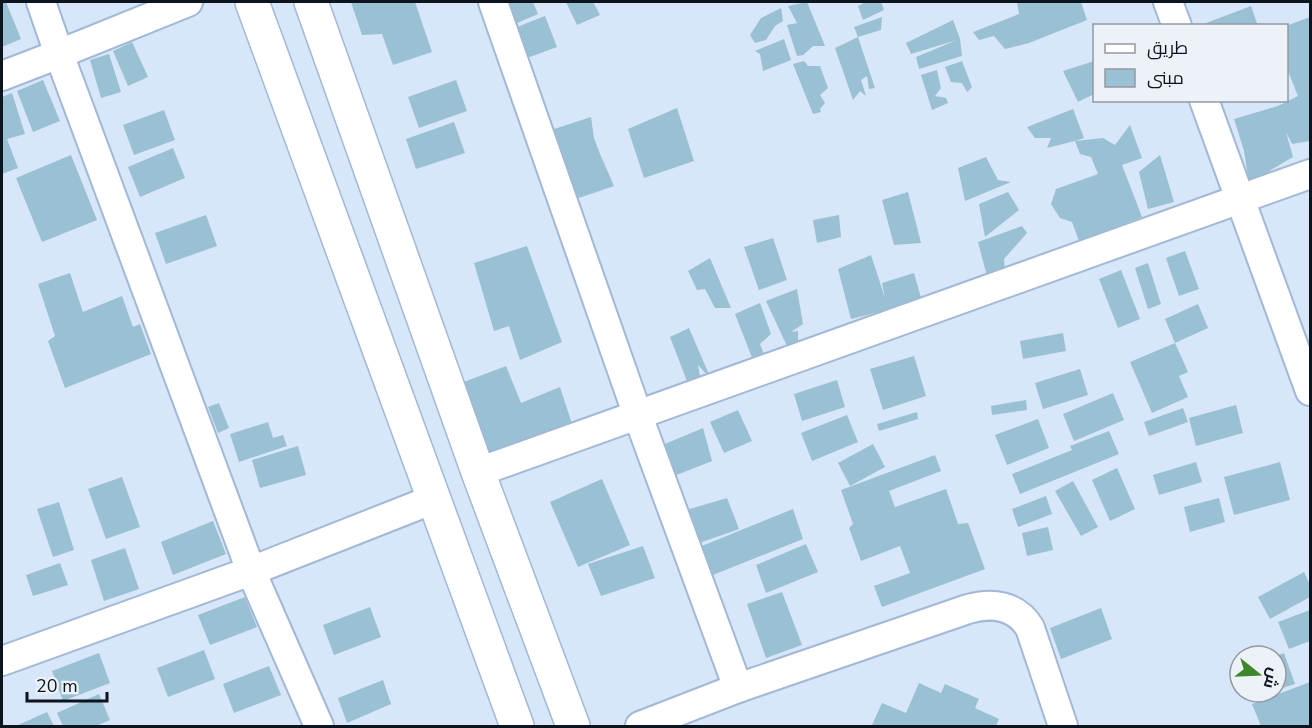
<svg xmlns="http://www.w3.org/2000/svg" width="1312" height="728" font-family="'Nunito Sans',Cairo,sans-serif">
	<rect width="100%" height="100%" fill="#d7e6f9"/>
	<!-- building -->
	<g fill="#9ac0d4">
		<polygon points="2,2 6,2 21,39 2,47"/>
		<polygon points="351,2 415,2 432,52 393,65 382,34 362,35"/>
		<polygon points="497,2 533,2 538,14 508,27"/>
		<polygon points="566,2 593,2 600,15 577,25"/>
		<polygon points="807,2 825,46 813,46 803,55 797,56 787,25 797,23 788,6"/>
		<polygon points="866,2 881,2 884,10 863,20 858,6"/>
		<polygon points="1017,2 1081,2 1087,20 1029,43 1005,49 994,36 979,40 973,32 1019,14"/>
		<polygon points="1251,6 1258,26 1201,26 1201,25"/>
		<polygon points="781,8 783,21 775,26 766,40 755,43 750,35 761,18"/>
		<polygon points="545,16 557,47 519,61 507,31"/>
		<polygon points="882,17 881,30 858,37 854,27"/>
		<polygon points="1310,17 1310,141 1292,144 1286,132 1293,157 1249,183 1244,151 1234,119 1278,106 1298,96 1286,66 1286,26"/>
		<polygon points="953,20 960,39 962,56 919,69 916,57 957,40 911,54 906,43"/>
		<polygon points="858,37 875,88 869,89 867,76 861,80 866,96 860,91 853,100 835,48"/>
		<polygon points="784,39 791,60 763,71 760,54 755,51"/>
		<polygon points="132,42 148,77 128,86 113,51"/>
		<polygon points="109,54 121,92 101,98 90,60"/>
		<polygon points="804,61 808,66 820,66 828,88 820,95 825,103 820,109 821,112 813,114 793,64"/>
		<polygon points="962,61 972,87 967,92 962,83 951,82 945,67"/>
		<polygon points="1094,61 1094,94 1078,102 1063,71"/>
		<polygon points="937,70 941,88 935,96 946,98 948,103 932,110 921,75"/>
		<polygon points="43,80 60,121 33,132 17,91"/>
		<polygon points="456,80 467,111 419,128 408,97"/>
		<polygon points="12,93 25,134 7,139 18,168 2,174 2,97"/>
		<polygon points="677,108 694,161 644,178 628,129"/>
		<polygon points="1073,109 1084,138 1075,141 1103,138 1115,145 1130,125 1142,158 1122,165 1142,217 1079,241 1072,222 1060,218 1051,204 1056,189 1098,174 1091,157 1080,154 1075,141 1047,148 1051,138 1035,138 1027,127"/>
		<polygon points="164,110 175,140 134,155 123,125"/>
		<polygon points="591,117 594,138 600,154 614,186 573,200 548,131"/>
		<polygon points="454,122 465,153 416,169 406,139"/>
		<polygon points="173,148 185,178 140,197 128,167"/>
		<polygon points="71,155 97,220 42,242 16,178"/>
		<polygon points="1160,155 1174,202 1148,209 1139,172"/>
		<polygon points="986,157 998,180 1011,182 965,201 958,168"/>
		<polygon points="908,192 921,243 894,245 882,200"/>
		<polygon points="1008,192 1019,210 985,237 979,204"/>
		<polygon points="206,215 217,246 166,264 155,233"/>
		<polygon points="839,215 841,237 817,243 813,220"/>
		<polygon points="1022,226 1027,233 1004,259 1005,276 987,276 978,242"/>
		<polygon points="773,238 787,280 759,290 744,247"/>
		<polygon points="527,246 562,342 520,360 509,326 494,331 474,263"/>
		<polygon points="1185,251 1199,289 1179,296 1166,258"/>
		<polygon points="871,255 885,298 882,283 914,273 922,301 851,319 838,269"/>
		<polygon points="710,258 731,308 715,308 705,289 697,290 688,271"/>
		<polygon points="1148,263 1161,304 1148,309 1135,268"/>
		<polygon points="1121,270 1140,319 1118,328 1099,279"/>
		<polygon points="70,273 83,312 122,296 133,327 140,324 151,354 65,388 48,341 55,336 38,284"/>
		<polygon points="797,289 803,324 791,332 798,331 798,345 788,348 766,301"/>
		<polygon points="760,303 771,334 760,344 764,354 753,360 735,314"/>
		<polygon points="1198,304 1208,328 1175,343 1165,319"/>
		<polygon points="689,328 711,379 698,365 701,382 690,389 670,337"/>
		<polygon points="1063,333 1066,351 1023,359 1020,341"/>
		<polygon points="1175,343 1188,372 1179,376 1188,397 1152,413 1130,362"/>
		<polygon points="914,356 926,396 883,410 870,369"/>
		<polygon points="506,366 521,403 560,387 572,424 484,460 448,388"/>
		<polygon points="1080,369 1088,395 1043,409 1035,383"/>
		<polygon points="837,380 845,407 802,421 794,394"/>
		<polygon points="1113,393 1124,420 1074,441 1063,414"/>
		<polygon points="1026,400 1027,410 992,415 991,406"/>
		<polygon points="219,403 229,428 218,433 208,407"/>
		<polygon points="1236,405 1243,433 1196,446 1189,418"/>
		<polygon points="1183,408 1188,422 1149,436 1144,422"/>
		<polygon points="738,410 752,441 724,453 710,422"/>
		<polygon points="917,412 918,419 879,431 877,424"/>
		<polygon points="847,415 858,442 812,461 801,433"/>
		<polygon points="1038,419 1049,448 1007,465 995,435"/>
		<polygon points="268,422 273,438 283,435 287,446 239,462 230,434"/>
		<polygon points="703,428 712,461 664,480 660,446"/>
		<polygon points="1109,431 1119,454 1020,494 1012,474 1072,450 1070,446"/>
		<polygon points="873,444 885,467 850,486 838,463"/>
		<polygon points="298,446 306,475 260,488 252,460"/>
		<polygon points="935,455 941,471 889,491 895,507 946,489 958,524 968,523 985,569 882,607 874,586 910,573 900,546 861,561 849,528 853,524 841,490"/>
		<polygon points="1196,462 1202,482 1159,495 1153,475"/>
		<polygon points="1280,462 1290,500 1234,515 1224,477"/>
		<polygon points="1117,468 1135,509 1110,521 1092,480"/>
		<polygon points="122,477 140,527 106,539 88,489"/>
		<polygon points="602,479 630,545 578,567 550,502"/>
		<polygon points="1073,481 1098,527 1081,536 1055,491"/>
		<polygon points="1046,496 1052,514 1018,527 1012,509"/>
		<polygon points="727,498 739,529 688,547 683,511"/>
		<polygon points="1219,498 1225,522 1190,532 1184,507"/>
		<polygon points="59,502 74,550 53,557 37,509"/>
		<polygon points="793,509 803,539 708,577 697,548"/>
		<polygon points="213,521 226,554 173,575 161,542"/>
		<polygon points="1048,527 1053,550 1027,556 1022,533"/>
		<polygon points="806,544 818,572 766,593 756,565"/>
		<polygon points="643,546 655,578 601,596 588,564"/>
		<polygon points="125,548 139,589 104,601 91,560"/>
		<polygon points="60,563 68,585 33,596 26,575"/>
		<polygon points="1304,572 1310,585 1310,597 1270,619 1258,597"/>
		<polygon points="782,592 802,645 766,658 747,604"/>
		<polygon points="245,597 257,627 210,645 198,615"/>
		<polygon points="370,607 381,637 334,655 323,625"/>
		<polygon points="1101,608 1112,639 1061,659 1050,628"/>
		<polygon points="1310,610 1310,641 1289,649 1278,622"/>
		<polygon points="204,650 215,679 168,697 157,668"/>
		<polygon points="99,653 110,683 63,701 52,671"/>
		<polygon points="1284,653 1295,684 1276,690 1276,656"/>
		<polygon points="269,666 281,695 234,713 223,684"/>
		<polygon points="383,680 391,704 347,723 338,698"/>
		<polygon points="1310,682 1310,726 1261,726 1252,704"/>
		<polygon points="919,683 941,693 945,684 979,699 975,708 999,719 996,726 872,725 882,703 906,713"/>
		<polygon points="1248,692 1271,692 1251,700"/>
		<polygon points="99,694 110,720 96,726 63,726 57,713"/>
		<polygon points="47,712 54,726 16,726"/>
	</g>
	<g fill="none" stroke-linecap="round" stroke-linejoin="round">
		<defs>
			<g id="minor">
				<polyline points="41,2 59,54 251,571 319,726"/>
				<path d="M493,2L638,416L738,688L968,609C992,602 1016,605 1030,628L1063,726"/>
				<polyline points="1168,2 1177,26"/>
				<polyline points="2,76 59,54 188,2"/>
				<polyline points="1204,100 1310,391"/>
				<polyline points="478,472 1310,174"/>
				<polyline points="2,661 251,571 434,499"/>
				<polyline points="640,726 738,688"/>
			</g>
			<g id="tertiary">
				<polyline points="252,2 517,726"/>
				<polyline points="311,2 478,472 573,726"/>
			</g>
		</defs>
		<!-- minor casing -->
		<use href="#minor" stroke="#a1b8d6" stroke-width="32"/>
		<!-- tertiary casing -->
		<use href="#tertiary" stroke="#a1b8d6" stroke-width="36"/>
		<!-- minor -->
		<use href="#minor" stroke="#fff" stroke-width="28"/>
		<!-- tertiary -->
		<use href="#tertiary" stroke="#fff" stroke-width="33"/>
	</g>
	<!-- border -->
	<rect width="1312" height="728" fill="none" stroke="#0c141f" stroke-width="6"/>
	<!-- legend -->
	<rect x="1093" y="24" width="195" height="78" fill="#edf2f8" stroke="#9399a1" stroke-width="1.5"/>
	<rect x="1105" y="44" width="30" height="9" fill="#ffffff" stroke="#9399a1" stroke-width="1.5"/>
	<text x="1147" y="54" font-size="18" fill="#0c141f">طريق</text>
	<rect x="1105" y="69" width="30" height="18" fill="#9ac0d4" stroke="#9399a1" stroke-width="1.5"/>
	<text x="1147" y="84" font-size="18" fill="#0c141f">مبنى</text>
	<!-- north arrow -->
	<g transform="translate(1258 674) rotate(108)"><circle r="28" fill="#edf2f8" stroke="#9399a1" stroke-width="1.5"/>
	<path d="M0-4.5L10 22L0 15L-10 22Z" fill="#408529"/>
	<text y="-9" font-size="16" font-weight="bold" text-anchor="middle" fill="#0c141f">ش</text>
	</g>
	<!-- scale -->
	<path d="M27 692v9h80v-9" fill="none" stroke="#0c141f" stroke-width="3"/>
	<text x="36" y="692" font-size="18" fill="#0c141f" stroke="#edf2f8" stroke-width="4.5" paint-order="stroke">20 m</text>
</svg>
